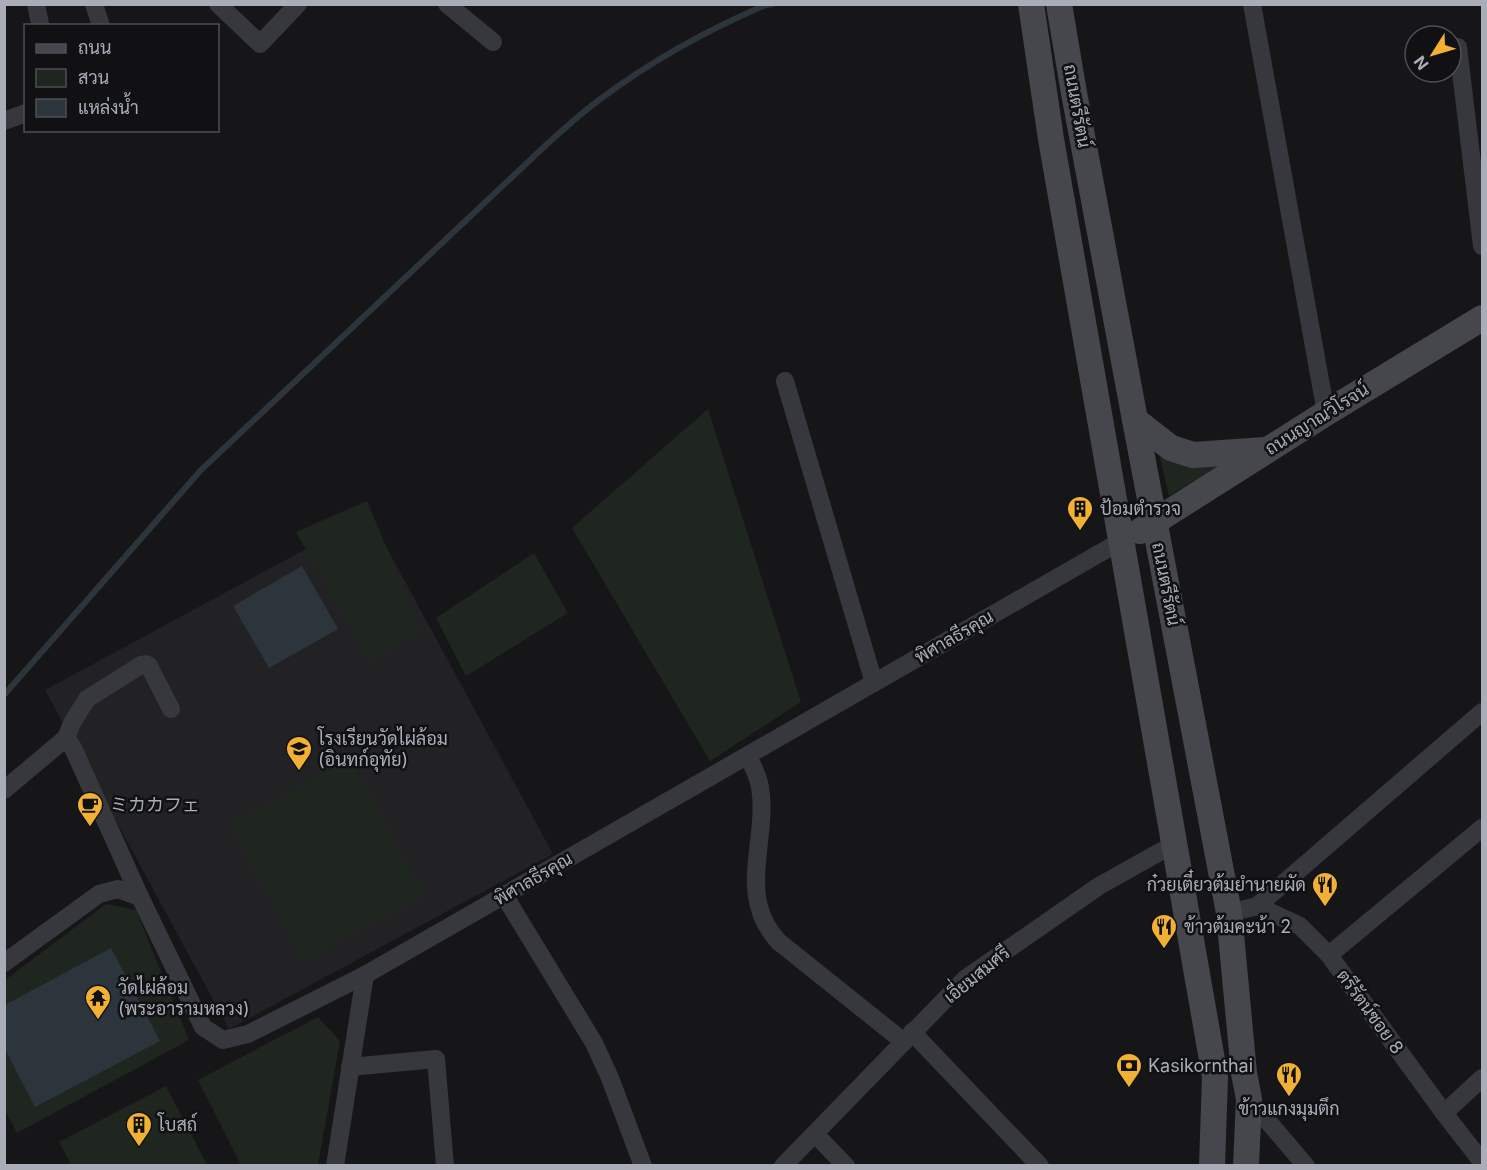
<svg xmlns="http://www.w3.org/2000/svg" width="1487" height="1170" font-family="Inter,'Noto Sans JP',Sarabun,sans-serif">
	<rect width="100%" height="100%" fill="#161618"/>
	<!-- built -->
	<polygon fill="#222225" points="369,515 553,854 229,1029 45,690"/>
	<!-- green -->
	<g fill="#1e261f">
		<polygon points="708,409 801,702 710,761 572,528"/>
		<polygon points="1158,448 1225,462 1169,496"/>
		<polygon points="367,501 421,630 370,663 296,532"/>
		<polygon points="534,553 568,613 466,676 436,618"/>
		<polygon points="351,758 425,896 303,962 229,824"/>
		<polygon points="106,904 136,910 189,1040 17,1133 5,1110 5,980"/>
		<polygon points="318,1017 340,1041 318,1165 241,1165 198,1080"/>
		<polygon points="166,1086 207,1165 71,1165 59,1142"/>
	</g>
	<!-- water -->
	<g fill="#2c353c">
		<polygon points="302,566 338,629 269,668 233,606"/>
		<polygon points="111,948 160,1041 35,1107 5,1049 5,1005"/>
	</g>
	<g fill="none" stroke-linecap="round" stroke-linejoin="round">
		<!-- stream -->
		<path stroke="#2c353c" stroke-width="6" d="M4,695L201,470L546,145C563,130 580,114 599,100C650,62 707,30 766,5L773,4"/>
		<!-- minor -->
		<g stroke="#37383d" stroke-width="18">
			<polyline points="36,4 40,24"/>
			<polyline points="94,4 101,26"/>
			<polyline points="218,4 260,44 298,4"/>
			<polyline points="447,4 493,42"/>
			<polyline points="1252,4 1326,413"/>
			<polyline points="1458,47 1482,246"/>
			<polyline points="4,121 26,113"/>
			<polyline points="785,381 874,683"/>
			<polyline points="66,738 72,723 87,699 141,665 146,664 149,666 171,709"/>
			<path d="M748,757C753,766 758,776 760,787C769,841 735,895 779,942L904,1042"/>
			<polyline points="4,790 66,738 73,748 140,897"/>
			<polyline points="504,895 594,1043 610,1078 643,1166"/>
			<polyline points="1257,906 1482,712"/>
			<polyline points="1229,913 1257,906 1300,926 1329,955 1444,1113 1482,1162"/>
			<polyline points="1329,955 1482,828"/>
			<polyline points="4,963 99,894 118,889 140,897 203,1027 223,1040 248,1034 365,975 1121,541"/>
			<polyline points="912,1032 1040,1166"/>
			<polyline points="350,1067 436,1059 445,1166"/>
			<polyline points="1249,1099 1306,1166"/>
			<polyline points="1444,1113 1482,1078"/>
			<polyline points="815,1134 846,1166"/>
			<polyline points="335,1166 365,975"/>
			<polyline points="783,1166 965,979 1099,886 1174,844"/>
		</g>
		<!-- secondary -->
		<g stroke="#45474d" stroke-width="26">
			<polyline points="1031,4 1051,139 1215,1077 1212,1166"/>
			<polyline points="1059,4 1074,93 1135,420 1229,913 1244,1073 1249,1099 1246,1166"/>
			<polyline points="1135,420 1171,448 1193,455 1265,450"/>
			<polyline points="1140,531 1326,413 1482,318"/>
		</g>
	</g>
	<!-- icons -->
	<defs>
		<symbol id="building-pin" viewBox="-11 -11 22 30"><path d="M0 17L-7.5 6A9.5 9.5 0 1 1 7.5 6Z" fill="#f2b134" stroke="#111113"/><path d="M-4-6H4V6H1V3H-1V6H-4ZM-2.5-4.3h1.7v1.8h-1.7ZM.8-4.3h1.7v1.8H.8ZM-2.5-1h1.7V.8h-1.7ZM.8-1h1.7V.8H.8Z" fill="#111"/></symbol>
		<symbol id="school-pin" viewBox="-11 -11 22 30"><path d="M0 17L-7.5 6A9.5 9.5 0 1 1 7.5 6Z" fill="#f2b134" stroke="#111113"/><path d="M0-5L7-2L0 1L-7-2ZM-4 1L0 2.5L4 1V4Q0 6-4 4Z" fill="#111"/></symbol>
		<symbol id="cafe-pin" viewBox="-11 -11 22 30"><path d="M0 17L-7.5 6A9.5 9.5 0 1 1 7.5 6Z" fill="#f2b134" stroke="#111113"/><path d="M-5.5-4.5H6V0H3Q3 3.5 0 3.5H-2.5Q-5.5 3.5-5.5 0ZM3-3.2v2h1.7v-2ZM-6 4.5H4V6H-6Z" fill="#111"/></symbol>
		<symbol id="restaurant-pin" viewBox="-11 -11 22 30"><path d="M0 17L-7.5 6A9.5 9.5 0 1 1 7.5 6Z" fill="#f2b134" stroke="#111113"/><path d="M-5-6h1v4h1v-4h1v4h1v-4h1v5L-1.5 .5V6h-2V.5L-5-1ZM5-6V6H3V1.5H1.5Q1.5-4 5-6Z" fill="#111"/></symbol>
		<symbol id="temple-pin" viewBox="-11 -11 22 30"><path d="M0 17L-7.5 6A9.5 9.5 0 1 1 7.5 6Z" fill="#f2b134" stroke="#111113"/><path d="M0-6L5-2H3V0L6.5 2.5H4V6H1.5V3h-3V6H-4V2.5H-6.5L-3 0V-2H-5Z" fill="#111"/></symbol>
		<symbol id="bank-pin" viewBox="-11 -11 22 30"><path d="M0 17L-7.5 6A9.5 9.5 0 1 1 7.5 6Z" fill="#f2b134" stroke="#111113"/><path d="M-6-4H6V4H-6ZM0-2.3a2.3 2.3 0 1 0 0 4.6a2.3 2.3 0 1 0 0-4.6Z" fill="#111"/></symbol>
	</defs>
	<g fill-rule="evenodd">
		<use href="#building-pin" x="1065" y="494" width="30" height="40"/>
		<use href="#school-pin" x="284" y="734" width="30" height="40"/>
		<use href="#cafe-pin" x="75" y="790" width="30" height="40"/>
		<use href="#restaurant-pin" x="1310" y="870" width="30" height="40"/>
		<use href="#restaurant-pin" x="1149" y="912" width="30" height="40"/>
		<use href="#temple-pin" x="83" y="983" width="30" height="40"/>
		<use href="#bank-pin" x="1114" y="1051" width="30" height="40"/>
		<use href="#restaurant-pin" x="1274" y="1060" width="30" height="40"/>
		<use href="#building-pin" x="124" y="1110" width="30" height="40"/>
	</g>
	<g text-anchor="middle" stroke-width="5" stroke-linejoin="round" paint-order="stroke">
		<!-- street labels -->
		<g font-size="18" fill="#a8adb8" stroke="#111113">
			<text transform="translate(1077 106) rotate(80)" y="6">ถนนตรีรัตน์</text>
			<text transform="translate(1317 419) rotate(-32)" y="6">ถนนญาณวิโรจน์</text>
			<text transform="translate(1166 584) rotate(79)" y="6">ถนนตรีรัตน์</text>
			<text transform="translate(954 637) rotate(-30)" y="6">พิศาลธีรคุณ</text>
			<text transform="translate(533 879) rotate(-30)" y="6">พิศาลธีรคุณ</text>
			<text transform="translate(977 975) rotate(-39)" y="6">เอี่ยมสมศรี</text>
			<text transform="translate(1370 1012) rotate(54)" y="6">ตรีรัตน์ซอย 8</text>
		</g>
		<!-- poi labels -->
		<g font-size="18" fill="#a8adb8" stroke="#111113" text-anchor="start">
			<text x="1100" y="515">ป้อมตำรวจ</text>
			<text x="318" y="745">โรงเรียนวัดไผ่ล้อม<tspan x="318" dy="21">(อินทก์อุทัย)</tspan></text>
			<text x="110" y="811">ミカカフェ</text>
			<text x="1306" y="891" text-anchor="end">ก๋วยเตี๋ยวต้มยำนายผัด</text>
			<text x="1184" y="933">ข้าวต้มคะน้า 2</text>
			<text x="118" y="994">วัดไผ่ล้อม<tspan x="118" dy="21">(พระอารามหลวง)</tspan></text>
			<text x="1148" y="1072">Kasikornthai</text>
			<text x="1289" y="1115" text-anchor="middle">ข้าวแกงมุมตึก</text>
			<text x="158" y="1131">โบสถ์</text>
		</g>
	</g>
	<!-- border -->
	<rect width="1487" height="1170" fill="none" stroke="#a8adb8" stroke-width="12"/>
	<!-- legend -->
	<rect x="24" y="24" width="195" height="108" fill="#111113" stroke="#4d4f55" stroke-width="1.5"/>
	<rect x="36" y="44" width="30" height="9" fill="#45474d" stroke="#4d4f55" stroke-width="1.5"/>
	<text x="78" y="54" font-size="18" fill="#a8adb8">ถนน</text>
	<rect x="36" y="69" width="30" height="18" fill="#1e261f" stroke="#4d4f55" stroke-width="1.5"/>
	<text x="78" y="84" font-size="18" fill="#a8adb8">สวน</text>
	<rect x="36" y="99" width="30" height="18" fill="#2c353c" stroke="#4d4f55" stroke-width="1.5"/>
	<text x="78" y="114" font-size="18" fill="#a8adb8">แหล่งน้ำ</text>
	<!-- north arrow -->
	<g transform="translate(1433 54) rotate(233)"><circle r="28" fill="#111113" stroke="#4d4f55" stroke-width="1.5"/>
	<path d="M0-4.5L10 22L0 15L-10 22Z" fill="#f2b134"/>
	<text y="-9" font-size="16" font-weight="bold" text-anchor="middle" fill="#a8adb8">N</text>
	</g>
</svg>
